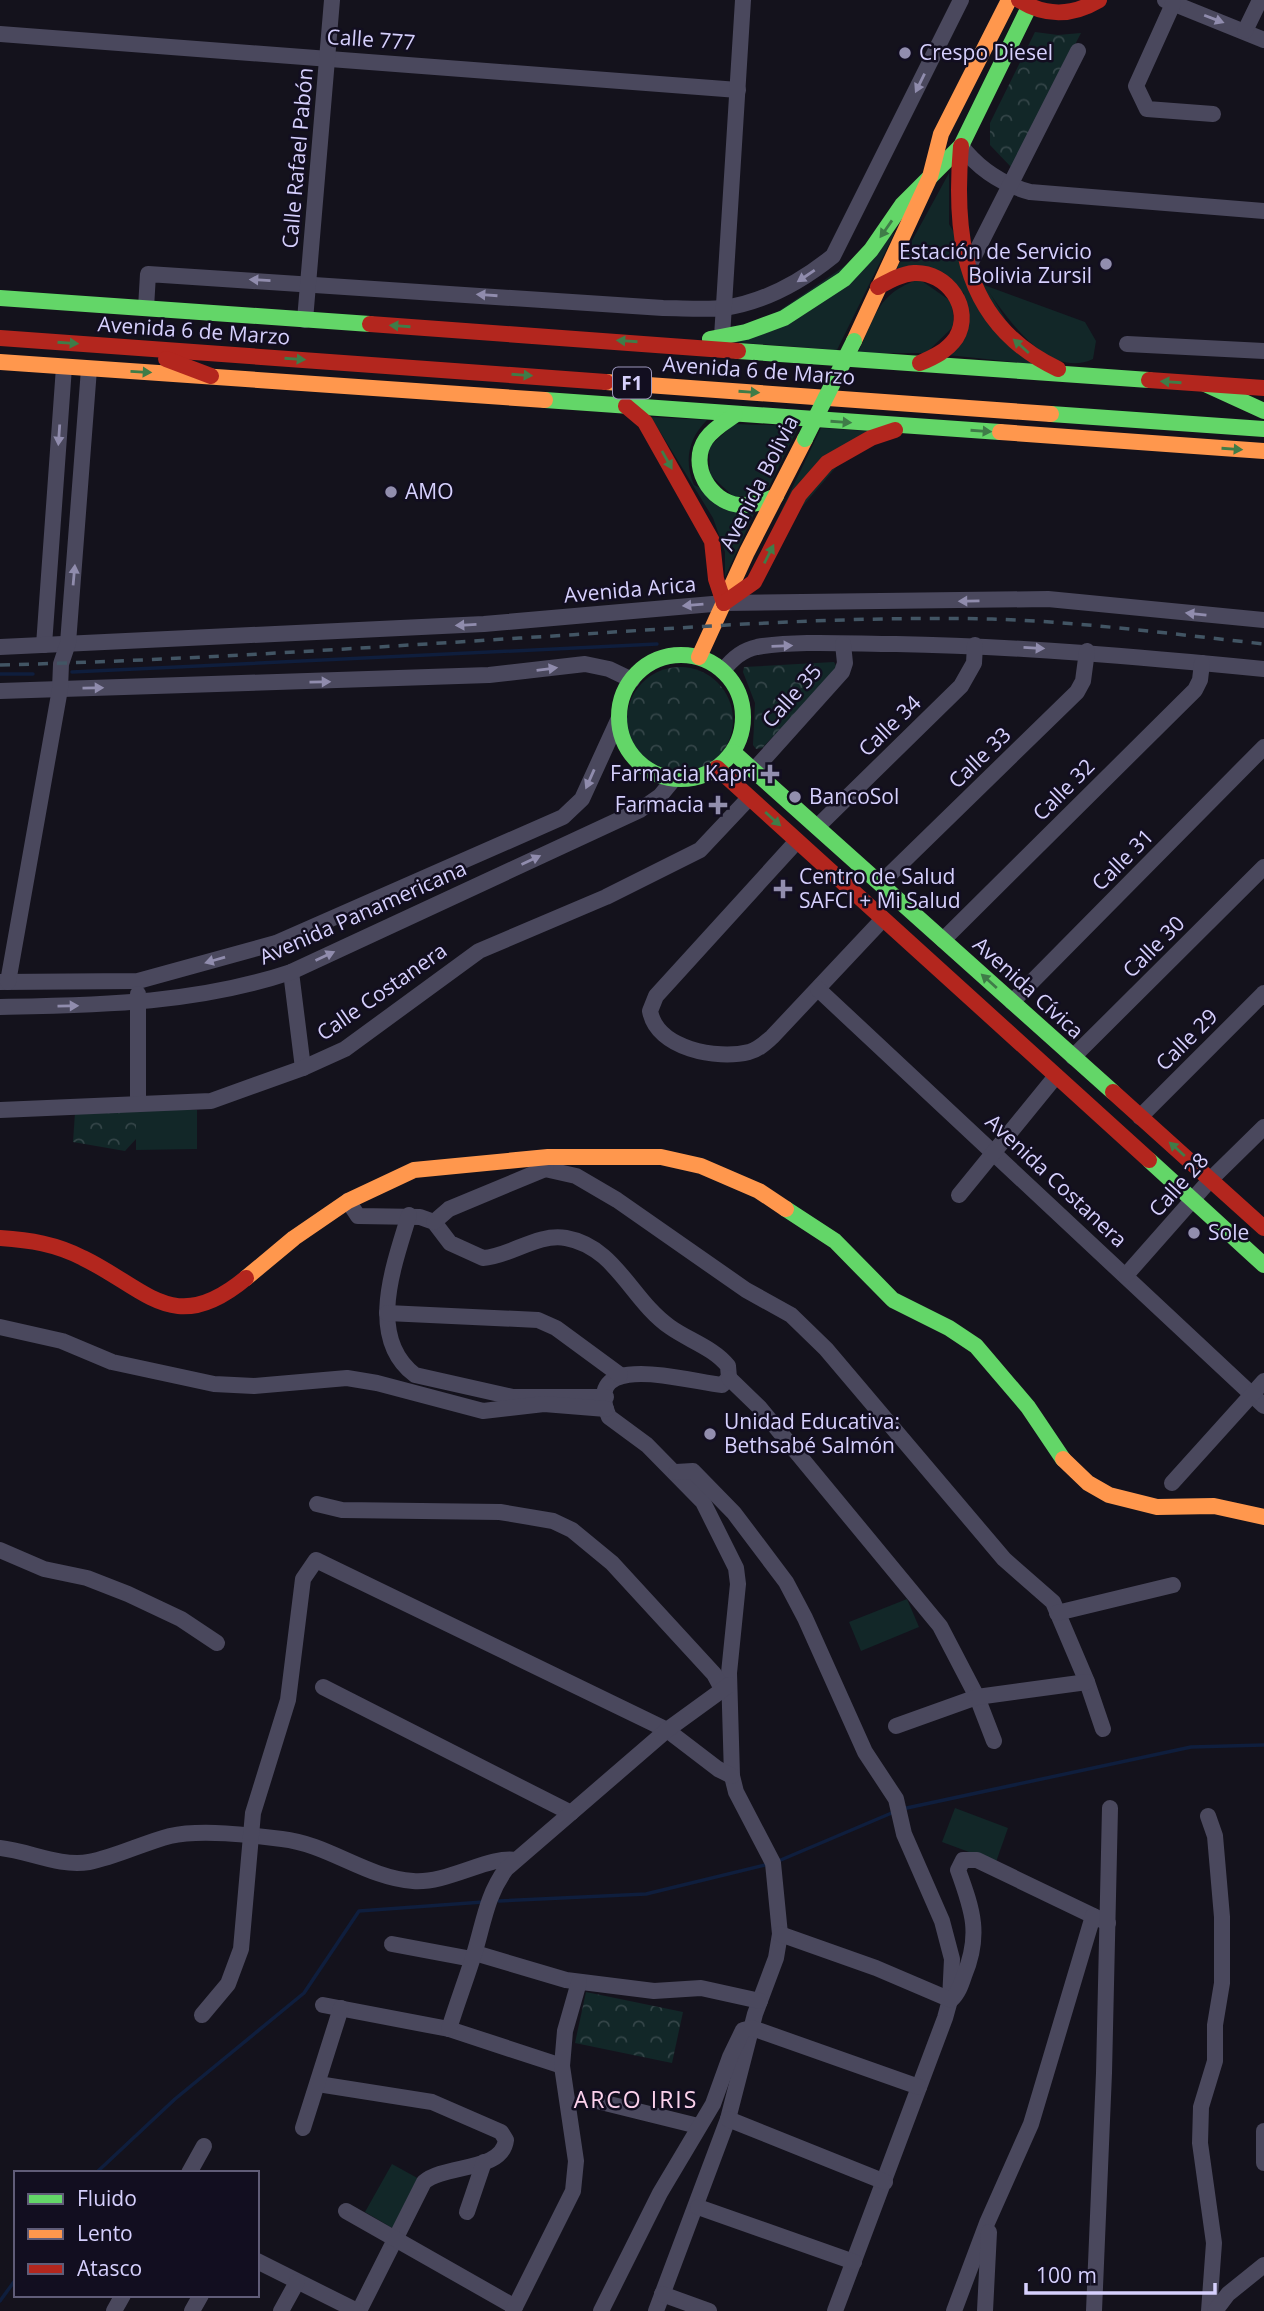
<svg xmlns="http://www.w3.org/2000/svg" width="1264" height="2311" font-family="'Open Sans',sans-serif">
	<defs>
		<pattern id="forest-crowns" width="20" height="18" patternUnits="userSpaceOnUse" patternTransform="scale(1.75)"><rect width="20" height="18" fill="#122728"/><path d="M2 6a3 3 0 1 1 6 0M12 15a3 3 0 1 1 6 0" fill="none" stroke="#344548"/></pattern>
	</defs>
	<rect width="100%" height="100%" fill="#14121c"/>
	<!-- grass -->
	<g fill="#122728">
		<polygon points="949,173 949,224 1032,364 948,355 964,293 897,268"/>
		<polygon points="895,232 837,350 733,342"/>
		<path d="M919,279L952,302L954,326L926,353H858C876,315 877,294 919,279Z"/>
		<path d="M984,285L1085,322L1096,341L1093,359C1048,380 1006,317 984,285Z"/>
		<path d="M651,417L707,420C688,439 684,461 694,485L755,512L725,577V552L713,518Z"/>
		<polygon points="734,424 799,426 769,487 760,495 734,497 710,475 709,447"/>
		<polygon points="821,428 867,431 759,557"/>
		<polygon points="136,1109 197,1110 197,1149 136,1150"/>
		<polygon points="907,1599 919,1627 861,1651 849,1622"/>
		<polygon points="955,1808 1008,1828 996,1862 942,1842"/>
		<polygon points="392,2164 421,2180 394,2229 365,2212"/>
	</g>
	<!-- forest -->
	<g fill="url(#forest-crowns)">
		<polygon points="1035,32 1058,35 1081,33 1011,167 990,145 990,123"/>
		<polygon points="834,662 838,669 762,748 756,749 753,745 755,703 743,672 744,667"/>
		<circle cx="680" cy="720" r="53"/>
		<polygon points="136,1109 136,1139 125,1151 73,1142 75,1113"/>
		<polygon points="586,1992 683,2012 672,2063 575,2043"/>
	</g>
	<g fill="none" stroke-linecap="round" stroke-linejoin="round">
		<!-- stream -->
		<g stroke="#0f1e3d" stroke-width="3.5">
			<polyline points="72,672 657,644"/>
			<polyline points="0,674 33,674"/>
			<polyline points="902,1809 1191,1747 1264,1745"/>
			<polyline points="776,1862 894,1812"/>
			<polyline points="499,1901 646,1894 769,1864"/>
			<polyline points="96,2173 175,2099 304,1993 359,1911 483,1902"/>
			<polyline points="0,2301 16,2279"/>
		</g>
		<!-- street -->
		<g stroke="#4a485d" stroke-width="16">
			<polyline points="1165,0 1264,40"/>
			<polyline points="1173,4 1136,86 1147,109 1213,114"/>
			<polyline points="1245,31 1260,0"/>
			<polyline points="0,34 738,90"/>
			<path d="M961,146C979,169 1001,184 1030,192L1264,211"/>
			<polyline points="969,266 1078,51"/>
			<path d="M146,308L148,274L663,308C682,308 704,310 724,308C764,302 802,281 833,256L961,0"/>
			<polyline points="305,320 332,0"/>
			<polyline points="722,337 743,0"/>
			<polyline points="1127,344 1264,351"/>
			<polyline points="44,645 64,367"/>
			<polyline points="0,647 484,624 724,603 1048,599 1264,620"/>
			<path d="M723,671C731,660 742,650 757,647C797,640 854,644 896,644C1019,646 1141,657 1264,669"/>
			<polyline points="0,691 489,675 585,664 609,669 632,680"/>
			<polyline points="754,770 842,672 845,663 843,644"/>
			<polyline points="817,827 961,686 974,663 975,645"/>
			<path d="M797,841L656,996L650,1011C657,1049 717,1060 749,1052C758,1050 765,1043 772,1037L883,919"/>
			<polyline points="881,883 1077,692 1083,681 1087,651"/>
			<polyline points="943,940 1195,690 1200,680 1202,663"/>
			<polyline points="291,972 303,1068"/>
			<polyline points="0,982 138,981 276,943 563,817 582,799 619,718"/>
			<polyline points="8,982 60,689 61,664 68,643 89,369"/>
			<polyline points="818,989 1264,1406"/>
			<polyline points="1012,1002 1264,747"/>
			<path d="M0,1007C99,1005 195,1004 291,972L640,810L660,796L674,779"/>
			<polyline points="1073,1057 1264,867"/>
			<polyline points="138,1103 138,994"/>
			<polyline points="0,1110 211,1101 303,1068 345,1049 479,951 606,897 700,850 749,798"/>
			<polyline points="1140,1117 1264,993"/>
			<polyline points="545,1169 576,1176 617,1200 746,1290 791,1315 826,1349 1004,1559 1053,1602 1087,1682 1103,1729"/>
			<polyline points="959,1195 1056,1076"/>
			<path d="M348,1201L358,1216L420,1217L434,1222L450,1243L483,1258C511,1256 537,1233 566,1238C616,1247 631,1300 670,1327C688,1340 714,1348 728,1366L729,1378L722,1385C693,1383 579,1347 609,1417L647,1445L703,1502L736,1568L738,1584L729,1673L732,1776L736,1792L773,1863L780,1934L776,1958L755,2014L728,2119L656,2311"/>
			<path d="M409,1215C395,1263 365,1337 415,1375L513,1397H606"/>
			<polyline points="434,1222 449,1209 545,1169 547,1160"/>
			<polyline points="1127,1274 1210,1180 1264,1127"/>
			<polyline points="387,1313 538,1320 556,1328 620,1375"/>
			<polyline points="0,1327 62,1341 112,1362 214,1384 254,1386 347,1378 377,1383 483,1411 544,1404 606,1409"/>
			<polyline points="729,1378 760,1408 940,1626 977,1697 994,1741"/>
			<polyline points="676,1472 693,1471 734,1513 786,1582 805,1618 865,1752 896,1799 904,1834 942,1921 952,1959 950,2000 945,2018 835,2311"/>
			<polyline points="1172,1483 1264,1381"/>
			<polyline points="317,1504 342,1510 500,1512 553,1521 572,1530 612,1563 714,1674 722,1689"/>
			<polyline points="0,1550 44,1569 87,1578 128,1594 181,1619 217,1643"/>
			<polyline points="1057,1613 1173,1585"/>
			<polyline points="323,1687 571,1813"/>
			<polyline points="896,1726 977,1697 1087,1682"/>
			<polyline points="1208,1816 1215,1836 1222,1917 1222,1983 1215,2025 1215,2061 1201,2107 1200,2143 1214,2243 1209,2311"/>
			<path d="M0,1848C29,1851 59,1867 89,1862C116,1857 143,1843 170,1836C201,1829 250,1835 282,1839C328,1844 367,1878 413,1881C447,1884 490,1855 516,1860"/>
			<path d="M780,1934L876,1968L951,2000C958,1994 961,1985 964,1976C981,1935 973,1911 958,1870L963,1860H977L1108,1923"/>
			<polyline points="392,1944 472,1959"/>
			<polyline points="475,1953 566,1980 654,1991 701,1988 760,2001"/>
			<polyline points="323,2005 449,2029 562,2066"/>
			<polyline points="202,2015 228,1984 241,1949 253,1813 288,1700 303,1579 316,1560 667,1730 718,1769 732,1776"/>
			<path d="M449,2029C457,2003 467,1977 475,1951C484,1921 487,1895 506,1869L667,1730L729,1685"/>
			<path d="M318,2084L432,2102L501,2132L506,2140C502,2172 445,2164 424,2182L359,2311"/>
			<polyline points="601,2102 698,2126"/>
			<polyline points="728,2119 885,2182"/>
			<polyline points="303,2128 341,2008"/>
			<polyline points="1264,2131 1264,2163"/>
			<polyline points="189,2173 204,2146"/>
			<polyline points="698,2207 854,2262"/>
			<polyline points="346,2211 515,2307"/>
			<polyline points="467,2212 484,2162"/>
			<polyline points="257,2261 357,2311"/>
			<polyline points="662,2294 709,2311"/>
			<polyline points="114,2311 123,2295"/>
			<polyline points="192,2311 201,2295"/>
			<polyline points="281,2311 297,2282"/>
			<polyline points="513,2311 573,2191 576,2161 562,2066 565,2031 579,1982"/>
			<polyline points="601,2311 660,2193 713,2104 730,2057 743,2030 752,2028 919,2087"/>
			<polyline points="954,2311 987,2223 1031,2124 1093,1916"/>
			<polyline points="985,2311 989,2232"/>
			<polyline points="1094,2311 1104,2073 1110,1808"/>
			<polyline points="1215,2311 1228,2294 1264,2265"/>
		</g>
		<!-- fast -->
		<g stroke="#63d668" stroke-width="16">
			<polyline points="0,298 370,324"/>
			<polyline points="710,339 746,332 784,318 844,279 871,250 902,205 961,146 1029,7"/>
			<polyline points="738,351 1149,380"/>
			<polyline points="1205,384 1264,411"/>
			<polyline points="545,400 1000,432"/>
			<polyline points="1051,414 1264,429"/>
			<path d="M735,415C725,422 713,429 706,439C688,465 710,502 739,505C753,506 764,501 776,496"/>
			<circle cx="681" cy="717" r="62"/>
			<polyline points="733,752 1113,1092"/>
			<polyline points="1149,1160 1264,1265"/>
			<polyline points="786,1209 835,1241 893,1300 949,1328 976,1346 1028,1407 1063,1459"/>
		</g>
		<!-- slow -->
		<g stroke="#ff974d" stroke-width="16">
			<polyline points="854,341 930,177 941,134 1009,0"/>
			<polyline points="0,362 545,400"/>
			<polyline points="606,382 1051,414"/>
			<polyline points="1000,432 1264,451"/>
			<polyline points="699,657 747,552 805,439"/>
			<polyline points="246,1278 294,1238 348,1201 414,1170 548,1157 661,1157 701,1166 759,1191 786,1209"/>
			<polyline points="1063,1459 1088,1483 1109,1495 1157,1507 1214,1506 1264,1517"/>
		</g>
		<!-- jam -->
		<g stroke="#b3261e" stroke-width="16">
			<path d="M1019,0C1046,17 1072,16 1099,0"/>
			<path d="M961,146C953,239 964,325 1058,369"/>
			<path d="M878,287C889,281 901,274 914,273C947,271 974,309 956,338C947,351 934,357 920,363"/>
			<polyline points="370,324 738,351"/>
			<polyline points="0,338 606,382"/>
			<polyline points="166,359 211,376"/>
			<polyline points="1149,380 1264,388"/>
			<polyline points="626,406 645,422 712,541 716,579 724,603"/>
			<polyline points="724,603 754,582 799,495 827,463 871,438 895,430"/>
			<polyline points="717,768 1149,1160"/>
			<polyline points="1113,1092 1264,1228"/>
			<path d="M0,1238C30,1240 56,1244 83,1258C147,1289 174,1338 246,1278"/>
		</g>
		<!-- rail -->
		<path stroke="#425564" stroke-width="3.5" stroke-dasharray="10 9" stroke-linecap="butt" d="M0,665C195,660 390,646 585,634C720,625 856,616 992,619C1083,622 1173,634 1264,644"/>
		<!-- fast-bridge -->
		<polyline stroke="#63d668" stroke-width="16" points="805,439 854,341"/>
	</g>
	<!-- one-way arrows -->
	<defs><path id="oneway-solid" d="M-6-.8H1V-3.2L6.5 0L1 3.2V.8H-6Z" transform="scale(1.75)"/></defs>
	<g fill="#908cad">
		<use href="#oneway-solid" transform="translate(1214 19) rotate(21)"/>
		<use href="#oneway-solid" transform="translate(920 83) rotate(116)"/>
		<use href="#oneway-solid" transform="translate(806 276) rotate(146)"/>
		<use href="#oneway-solid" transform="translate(260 280) rotate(-177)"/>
		<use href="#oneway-solid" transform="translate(487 295) rotate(-176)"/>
		<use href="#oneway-solid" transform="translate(59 435) rotate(94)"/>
		<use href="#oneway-solid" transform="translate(74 575) rotate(-85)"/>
		<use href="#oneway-solid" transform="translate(969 601) rotate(179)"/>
		<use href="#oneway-solid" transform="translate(693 605) rotate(175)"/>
		<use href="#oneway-solid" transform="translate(1196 614) rotate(-174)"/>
		<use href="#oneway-solid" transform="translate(466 625) rotate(177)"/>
		<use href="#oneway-solid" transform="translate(782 646) rotate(-2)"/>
		<use href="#oneway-solid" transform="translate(1034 648) rotate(3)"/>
		<use href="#oneway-solid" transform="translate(547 669) rotate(-7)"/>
		<use href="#oneway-solid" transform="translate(320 682) rotate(-1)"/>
		<use href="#oneway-solid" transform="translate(93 688) rotate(-1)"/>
		<use href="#oneway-solid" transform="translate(590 779) rotate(114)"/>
		<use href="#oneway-solid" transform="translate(531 860) rotate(-25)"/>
		<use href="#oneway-solid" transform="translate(325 956) rotate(-25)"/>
		<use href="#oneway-solid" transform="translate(215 960) rotate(164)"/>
		<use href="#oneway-solid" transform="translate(68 1006) rotate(-1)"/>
	</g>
	<g fill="#3f7c48">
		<use href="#oneway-solid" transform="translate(886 229) rotate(125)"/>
		<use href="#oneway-solid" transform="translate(400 326) rotate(-176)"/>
		<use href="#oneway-solid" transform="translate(627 341) rotate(-176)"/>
		<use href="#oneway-solid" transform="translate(68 343) rotate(4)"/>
		<use href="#oneway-solid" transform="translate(1021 346) rotate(-138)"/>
		<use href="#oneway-solid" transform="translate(295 359) rotate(4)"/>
		<use href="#oneway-solid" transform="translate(141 372) rotate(3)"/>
		<use href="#oneway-solid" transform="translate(522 375) rotate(4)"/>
		<use href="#oneway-solid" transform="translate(1171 382) rotate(-176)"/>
		<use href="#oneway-solid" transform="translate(749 392) rotate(4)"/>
		<use href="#oneway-solid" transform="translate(841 422) rotate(4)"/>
		<use href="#oneway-solid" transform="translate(981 431) rotate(4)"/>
		<use href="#oneway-solid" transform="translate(1232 449) rotate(4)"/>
		<use href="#oneway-solid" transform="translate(667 460) rotate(61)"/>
		<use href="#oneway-solid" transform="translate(769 554) rotate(-63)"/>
		<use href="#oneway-solid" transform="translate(773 819) rotate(42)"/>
		<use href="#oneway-solid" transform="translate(989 981) rotate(-138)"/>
		<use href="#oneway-solid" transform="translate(1177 1149) rotate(-138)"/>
	</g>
	<!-- markers -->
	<g fill="#928eae" stroke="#120e20" stroke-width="2.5">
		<circle cx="905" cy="53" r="7"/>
		<circle cx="1106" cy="264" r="7"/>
		<circle cx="391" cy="492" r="7"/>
		<path d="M766.5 763.5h7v7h7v7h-7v7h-7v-7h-7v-7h7z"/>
		<circle cx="795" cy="797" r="7"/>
		<path d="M714.5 794.5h7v7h7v7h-7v7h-7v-7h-7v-7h7z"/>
		<path d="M779.5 878.5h7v7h7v7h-7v7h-7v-7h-7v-7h7z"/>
		<circle cx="1194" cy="1233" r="7"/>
		<circle cx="710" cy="1434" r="7"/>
	</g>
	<g text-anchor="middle" stroke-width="5" stroke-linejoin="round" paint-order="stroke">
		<!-- shield labels -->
		<rect fill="#120e20" stroke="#9b96bb" stroke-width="2" x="613" y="367.5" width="38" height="31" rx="5"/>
		<g font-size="19" font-weight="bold" fill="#d6d0fd">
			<text x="632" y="390">F1</text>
		</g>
		<!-- street labels -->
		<g font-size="21" fill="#d6d0fd" stroke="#120e20">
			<text transform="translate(371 40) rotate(4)" y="7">Calle 777</text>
			<text transform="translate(298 158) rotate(-85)" y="7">Calle Rafael Pabón</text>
			<text transform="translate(194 331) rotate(4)" y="7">Avenida 6 de Marzo</text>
			<text transform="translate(759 371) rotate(4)" y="7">Avenida 6 de Marzo</text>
			<text transform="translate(759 483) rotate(-63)" y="7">Avenida Bolivia</text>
			<text transform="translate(630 590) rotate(-5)" y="7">Avenida Arica</text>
			<text transform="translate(792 696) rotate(-48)" y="7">Calle 35</text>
			<text transform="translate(890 726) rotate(-44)" y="7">Calle 34</text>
			<text transform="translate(980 758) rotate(-44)" y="7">Calle 33</text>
			<text transform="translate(1064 790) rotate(-45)" y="7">Calle 32</text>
			<text transform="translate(1123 860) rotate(-45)" y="7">Calle 31</text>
			<text transform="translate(363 913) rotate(-24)" y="7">Avenida Panamericana</text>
			<text transform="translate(1154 947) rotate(-45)" y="7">Calle 30</text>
			<text transform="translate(1028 988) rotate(42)" y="7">Avenida Cívica</text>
			<text transform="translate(382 992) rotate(-35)" y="7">Calle Costanera</text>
			<text transform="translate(1187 1040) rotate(-45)" y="7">Calle 29</text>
			<text transform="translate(1056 1181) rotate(43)" y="7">Avenida Costanera</text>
			<text transform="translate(1179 1185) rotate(-48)" y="7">Calle 28</text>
		</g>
		<!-- poi labels -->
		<g font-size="21" fill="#d6d0fd" stroke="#120e20" text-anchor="start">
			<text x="919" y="60">Crespo Diesel</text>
			<text x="1092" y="259" text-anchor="end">Estación de Servicio<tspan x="1092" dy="24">Bolivia Zursil</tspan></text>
			<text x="405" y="499">AMO</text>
			<text x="756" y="781" text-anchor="end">Farmacia Kapri</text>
			<text x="809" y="804">BancoSol</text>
			<text x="704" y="812" text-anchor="end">Farmacia</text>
			<text x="799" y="884">Centro de Salud<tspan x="799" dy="24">SAFCI + Mi Salud</tspan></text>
			<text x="1208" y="1240">Sole</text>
			<text x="724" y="1429">Unidad Educativa:<tspan x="724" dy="24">Bethsabé Salmón</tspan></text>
		</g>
		<!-- neighbourhood labels -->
		<g font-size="23" letter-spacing="2" fill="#fdd2ec" stroke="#120e20">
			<text x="636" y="2108">ARCO IRIS</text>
		</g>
	</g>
	<!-- legend -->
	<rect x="14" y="2171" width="245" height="126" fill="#120e20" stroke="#605c78" stroke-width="2"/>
	<rect x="28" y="2194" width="35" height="10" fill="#63d668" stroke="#605c78" stroke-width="2"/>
	<text x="77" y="2206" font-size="21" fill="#d6d0fd">Fluido</text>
	<rect x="28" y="2229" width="35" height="10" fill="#ff974d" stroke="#605c78" stroke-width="2"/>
	<text x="77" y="2241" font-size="21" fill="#d6d0fd">Lento</text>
	<rect x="28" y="2264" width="35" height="10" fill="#b3261e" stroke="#605c78" stroke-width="2"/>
	<text x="77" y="2276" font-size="21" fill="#d6d0fd">Atasco</text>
	<!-- scale -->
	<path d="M1026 2283v10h189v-10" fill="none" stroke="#d6d0fd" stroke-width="3.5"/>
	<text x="1036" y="2283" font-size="21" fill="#d6d0fd" stroke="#120e20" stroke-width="5" paint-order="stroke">100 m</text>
</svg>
